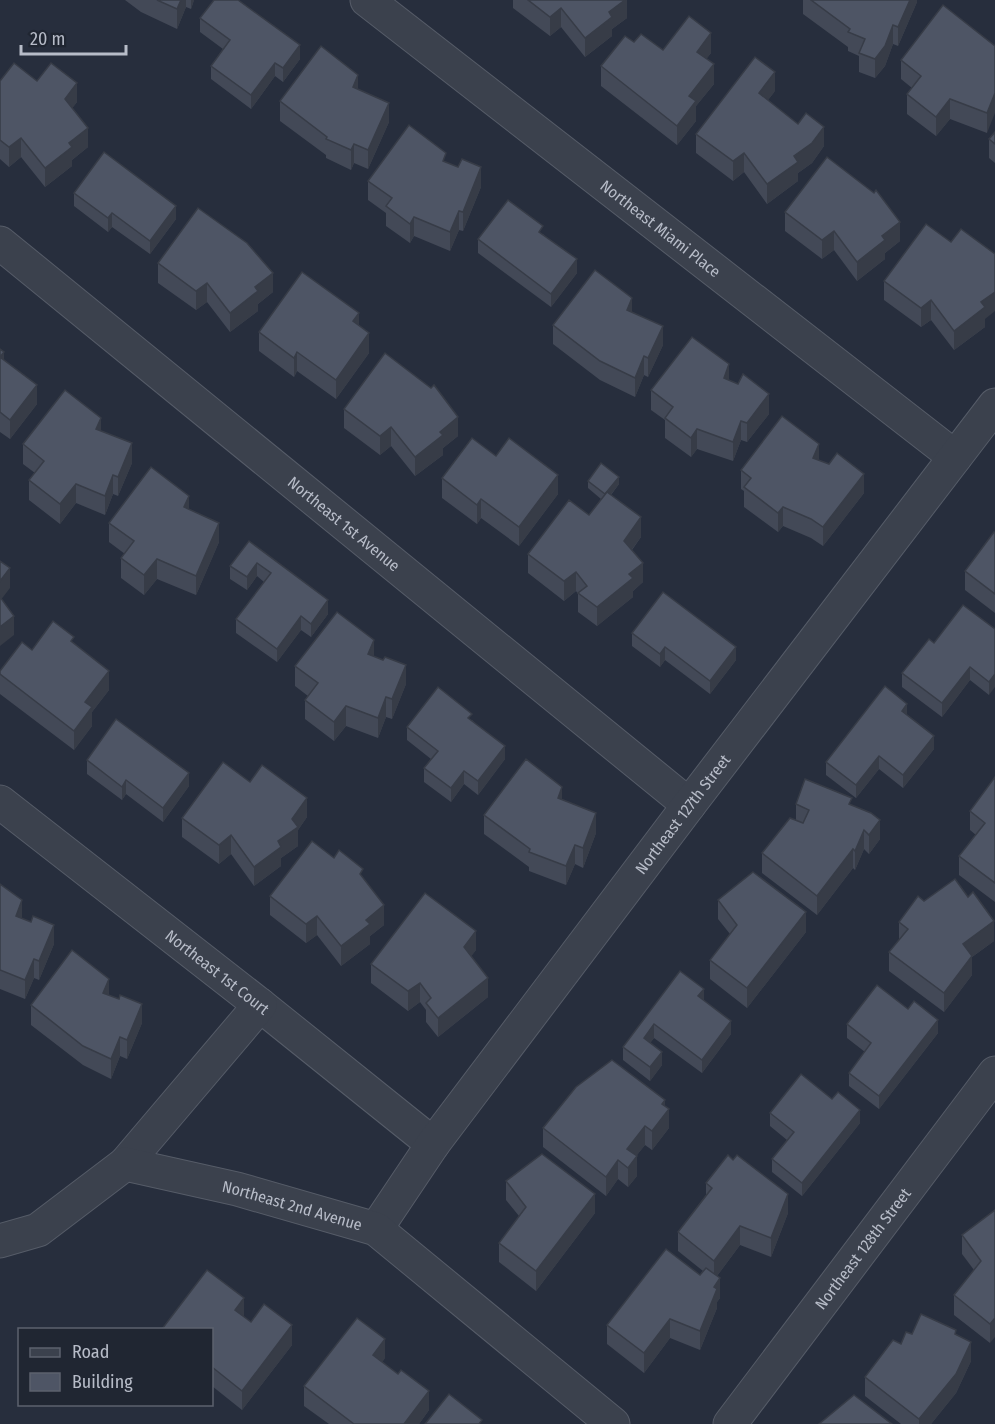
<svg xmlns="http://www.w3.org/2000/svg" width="995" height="1424" font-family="'Fira Sans Condensed',sans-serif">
	<rect width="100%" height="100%" fill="#272e3d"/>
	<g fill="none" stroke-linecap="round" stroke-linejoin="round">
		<defs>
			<g id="street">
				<path id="s1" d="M367,0L955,457"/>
				<path id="s2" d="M0,243L689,805"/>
				<path id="s3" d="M0,802L260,1005L433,1144"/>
				<polyline points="125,1164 260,1005"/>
				<path id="s4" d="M376,1229L433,1144L689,805L995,405"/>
				<path id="s5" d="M0,1241L38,1230L125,1164L237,1189L376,1229L613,1424"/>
				<path id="s6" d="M730,1424L995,1073"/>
			</g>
		</defs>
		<!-- street casing -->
		<use href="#street" stroke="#565c68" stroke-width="35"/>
		<!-- street -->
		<use href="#street" stroke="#3b414d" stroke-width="33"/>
	</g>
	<!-- wall -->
	<g fill="#434957">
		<polygon points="125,0 194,0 191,9 186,7 177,29 141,12"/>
		<polygon points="513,0 627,0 627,18 612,29 612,36 585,57 561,27 550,36 513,8"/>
		<polygon points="803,0 917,0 917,2 898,46 893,44 885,66 875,78 859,72 859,56 848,51 848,47 803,14"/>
		<polygon points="200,18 300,59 283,82 275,76 251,109 211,79 211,66 223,49 200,32"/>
		<polygon points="634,42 663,50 711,53 706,59 714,84 696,106 696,121 677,145 601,86 601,66"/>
		<polygon points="995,46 987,133 950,119 936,136 907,114 907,94 912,88 901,79 901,60"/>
		<polygon points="0,81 37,81 77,102 72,108 88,147 72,160 72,166 45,187 21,157 9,167 0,159"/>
		<polygon points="358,90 389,122 368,169 354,163 351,170 326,158 326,155 280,121 280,101"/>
		<polygon points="775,91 768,100 824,146 812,163 798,173 798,181 767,204 744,172 733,181 696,153 696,134"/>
		<polygon points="995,132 995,163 989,158 989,139"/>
		<polygon points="446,162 481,187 463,231 459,230 450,251 414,236 410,243 386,226 386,213 368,200 368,181"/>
		<polygon points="74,193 176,219 150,254 112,227 108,232 74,206"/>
		<polygon points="785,212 900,241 885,253 885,259 857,281 834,250 822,259 785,231"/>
		<polygon points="543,234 577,273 551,307 478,253 478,239"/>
		<polygon points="158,263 273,292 258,304 258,311 230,332 207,302 196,310 158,283"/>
		<polygon points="884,281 985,319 985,327 954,350 931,320 921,327 884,300"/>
		<polygon points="632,313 663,345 648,377 644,375 635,397 600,380 553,344 553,325"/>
		<polygon points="359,325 369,353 336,399 297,371 294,377 259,351 259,332"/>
		<polygon points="0,349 4,360 37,404 10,439 0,432"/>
		<polygon points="729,380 769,414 747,442 741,440 733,461 697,449 691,457 665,438 665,420 651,410 651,390"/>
		<polygon points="344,409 458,436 443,448 443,455 415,476 391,446 380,455 344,428"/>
		<polygon points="101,431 132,463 118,496 113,494 105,515 76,503 60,524 29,500 29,480 35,473 23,464 23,444"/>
		<polygon points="496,456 558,494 519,546 481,518 477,524 442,498 442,478"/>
		<polygon points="819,460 864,493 823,546 811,538 783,526 778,532 744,507 744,491 741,489 741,470"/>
		<polygon points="588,481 619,484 611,495 641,537 632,550 643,582 633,591 633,597 597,626 578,612 578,594 576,591 564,601 528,573 528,554 589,515 601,499 588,488"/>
		<polygon points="189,510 219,542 196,595 157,579 144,595 121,578 121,558 125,554 109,542 109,523"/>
		<polygon points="995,533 995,613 965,590 965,571"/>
		<polygon points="249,541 328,614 311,637 301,630 277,662 236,633 236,619 264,582 257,576 247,590 230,579 230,566"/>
		<polygon points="995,629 989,695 970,680 942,717 902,687 902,673 934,643"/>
		<polygon points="632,633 736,660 710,694 665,660 660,667 632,646"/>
		<polygon points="74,643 109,690 92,712 92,726 74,750 0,694 0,671 32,650"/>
		<polygon points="374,656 406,684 392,719 386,717 378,738 346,726 334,741 305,719 305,700 308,696 295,686 295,666"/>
		<polygon points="907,715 934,749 903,788 879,769 856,798 826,775 826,762"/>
		<polygon points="472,720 505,759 478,795 464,784 451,802 424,782 424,768 431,759 407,740 407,727"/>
		<polygon points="87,760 189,786 163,822 126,794 122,800 87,774"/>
		<polygon points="995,777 995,902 959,875 959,856 976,835 970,830 970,811"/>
		<polygon points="250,782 307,817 298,830 298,846 281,858 281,866 254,886 231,854 219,864 182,837 182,818"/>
		<polygon points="562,800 596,833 583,868 575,864 566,885 529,871 529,867 484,834 484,815"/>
		<polygon points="796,804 852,805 880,839 869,854 864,849 855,870 853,868 817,915 762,873 762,853 796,820"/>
		<polygon points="334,858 363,878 384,925 370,936 370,944 341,966 317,935 306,943 270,915 270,896"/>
		<polygon points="0,884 22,918 54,944 39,980 34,978 25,999 0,989"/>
		<polygon points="968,897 994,941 972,957 972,975 944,1012 889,971 889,952 899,940 899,922 924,901"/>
		<polygon points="718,900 806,932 747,1008 710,979 710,960 730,934 718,919"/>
		<polygon points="476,950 471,956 488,997 438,1037 426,1022 426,1010 420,1002 408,1011 371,983 371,964"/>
		<polygon points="680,971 731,1034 702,1073 654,1038 650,1043 662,1065 650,1081 623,1060 623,1047"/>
		<polygon points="109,995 142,1023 127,1059 120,1056 111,1079 83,1065 31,1025 31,1005"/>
		<polygon points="847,1024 938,1033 879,1109 849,1086 849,1073 865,1052 847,1038"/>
		<polygon points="665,1106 669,1128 652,1150 645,1145 636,1156 637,1176 628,1187 618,1179 606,1196 543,1147 543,1128"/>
		<polygon points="770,1113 860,1123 802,1196 772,1172 772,1159 787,1140 770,1126"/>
		<polygon points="506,1181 595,1213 536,1291 499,1262 499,1243 519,1216 506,1200"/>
		<polygon points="706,1183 788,1213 771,1257 740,1245 717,1276 720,1298 717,1302 717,1308 700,1350 670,1338 644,1373 607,1344 607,1325 700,1275 703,1271 678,1251 678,1232 706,1195"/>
		<polygon points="995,1210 990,1343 954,1315 954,1295 974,1270 962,1254 962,1235"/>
		<polygon points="244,1317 251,1322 292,1345 242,1410 212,1386 212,1329 162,1329"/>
		<polygon points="912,1334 956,1335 971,1361 956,1393 931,1424 901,1424 865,1396 865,1377"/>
		<polygon points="385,1358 382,1362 429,1410 419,1424 329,1424 304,1406 304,1386"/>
	</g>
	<!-- shaded-wall -->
	<g fill="#373c47">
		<polygon points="181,0 186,0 186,7 177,29 177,9"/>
		<polygon points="191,0 194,0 191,9"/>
		<polygon points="625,0 627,0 627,18 612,29 612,36 585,57 585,38 609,12"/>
		<polygon points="910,0 917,0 917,2 898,46 898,27"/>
		<polygon points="561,8 561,27 550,36 550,17"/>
		<polygon points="893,25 893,44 885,66 875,78 875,59"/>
		<polygon points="711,33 711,53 697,71 697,52"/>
		<polygon points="300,45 300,59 283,82 283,68"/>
		<polygon points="275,63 275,76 251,109 251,95"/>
		<polygon points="714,64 714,84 696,106 696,121 677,145 677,126 689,96"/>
		<polygon points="775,72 775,91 759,112 759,93"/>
		<polygon points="358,75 358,94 353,87"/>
		<polygon points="77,83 77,102 65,118 65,99"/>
		<polygon points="995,93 995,113 987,133 987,113"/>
		<polygon points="950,99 950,119 936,136 936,117"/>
		<polygon points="389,103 389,122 368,169 368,150"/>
		<polygon points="824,127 824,146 812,163 798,173 798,181 767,204 767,184"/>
		<polygon points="88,128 88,147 72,160 72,166 45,187 45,168 69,143"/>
		<polygon points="21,138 21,157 9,167 9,147"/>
		<polygon points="354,144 354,163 351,170 351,150"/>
		<polygon points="744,153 744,172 733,181 733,161"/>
		<polygon points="481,167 481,187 463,231 463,212"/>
		<polygon points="176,206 176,219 150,254 150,241"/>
		<polygon points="459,211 459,230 450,251 450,232"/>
		<polygon points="112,213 112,227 108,232 108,218"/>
		<polygon points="414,217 414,236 410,243 410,224"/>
		<polygon points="900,222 900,241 885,253 885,259 857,281 857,262 882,236"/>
		<polygon points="834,231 834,250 822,259 822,240"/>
		<polygon points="577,259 577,273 551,307 551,294"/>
		<polygon points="273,273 273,292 258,304 258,311 230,332 230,313 255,287"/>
		<polygon points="207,283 207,302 196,310 196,291"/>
		<polygon points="995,292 995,311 985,319 985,327 954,350 954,331 981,302"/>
		<polygon points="632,298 632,317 627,310"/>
		<polygon points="931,300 931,320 921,327 921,308"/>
		<polygon points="359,313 359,333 353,321"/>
		<polygon points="663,326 663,345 648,377 648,358"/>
		<polygon points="369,333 369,353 336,399 336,380"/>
		<polygon points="4,352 4,371 0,357"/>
		<polygon points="297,352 297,371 294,377 294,358"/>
		<polygon points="644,356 644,375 635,397 635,378"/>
		<polygon points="729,364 729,383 724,378"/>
		<polygon points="37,385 37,404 10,439 10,420"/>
		<polygon points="769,394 769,414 747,442 747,423"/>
		<polygon points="458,417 458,436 443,448 443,455 415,476 415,457 440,432"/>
		<polygon points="101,418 101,437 96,429"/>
		<polygon points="741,421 741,440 733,461 733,442"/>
		<polygon points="391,427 391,446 380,455 380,436"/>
		<polygon points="697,429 697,449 691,457 691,438"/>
		<polygon points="132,443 132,463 118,496 118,477"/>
		<polygon points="819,444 819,463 813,458"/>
		<polygon points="864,474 864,493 823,546 823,527"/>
		<polygon points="113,475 113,494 105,515 105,496"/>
		<polygon points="558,475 558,494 519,546 519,527"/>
		<polygon points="619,477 619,484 605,502 605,495"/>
		<polygon points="76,484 76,503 60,524 60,504"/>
		<polygon points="189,496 189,515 184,507"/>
		<polygon points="481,499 481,518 477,524 477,505"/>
		<polygon points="783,507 783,526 778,532 778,513"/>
		<polygon points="641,517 641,537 624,560 624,541"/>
		<polygon points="219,523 219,542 196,595 196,576"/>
		<polygon points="157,559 157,579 144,595 144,575"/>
		<polygon points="257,563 257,576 247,590 247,577"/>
		<polygon points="643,563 643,582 633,591 633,597 597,626 597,607 629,574"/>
		<polygon points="10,568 10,588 0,601 0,581"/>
		<polygon points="576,572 576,591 564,601 564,581"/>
		<polygon points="328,600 328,614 311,637 311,624"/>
		<polygon points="14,616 14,635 0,646 0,627"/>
		<polygon points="301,616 301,630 277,662 277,649"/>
		<polygon points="374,640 374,659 368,654"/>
		<polygon points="665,647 665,660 660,667 660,654"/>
		<polygon points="736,647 736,660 710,694 710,681"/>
		<polygon points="406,665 406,684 392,719 392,699"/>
		<polygon points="970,667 970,680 942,717 942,703"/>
		<polygon points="109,671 109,690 92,712 92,726 74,750 74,731 85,702"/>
		<polygon points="995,674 995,687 989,695 989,682"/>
		<polygon points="386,697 386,717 378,738 378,718"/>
		<polygon points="907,704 907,717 902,711"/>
		<polygon points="346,706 346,726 334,741 334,722"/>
		<polygon points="934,736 934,749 903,788 903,775"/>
		<polygon points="505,746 505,759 478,795 478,781"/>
		<polygon points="879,756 879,769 856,798 856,785"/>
		<polygon points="464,771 464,784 451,802 451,788"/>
		<polygon points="189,773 189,786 163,822 163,808"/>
		<polygon points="126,780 126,794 122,800 122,787"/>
		<polygon points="562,787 562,806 558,798"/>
		<polygon points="307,798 307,817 298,830 298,846 281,858 281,866 254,886 254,867 278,841 292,819"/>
		<polygon points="596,813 596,833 583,868 583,848"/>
		<polygon points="880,820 880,839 869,854 869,835"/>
		<polygon points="864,830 864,849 855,870 855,851"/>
		<polygon points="231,835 231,854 219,864 219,845"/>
		<polygon points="575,845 575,864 566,885 566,866"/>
		<polygon points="853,849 853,868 817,915 817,896"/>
		<polygon points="22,900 22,920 16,916"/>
		<polygon points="384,905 384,925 370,936 370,944 341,966 341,946 366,920"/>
		<polygon points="806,912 806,932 747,1008 747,988"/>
		<polygon points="317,916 317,935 306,943 306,924"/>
		<polygon points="994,921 994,941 972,957 972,975 944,1012 944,993 963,944"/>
		<polygon points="54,925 54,944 39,980 39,961"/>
		<polygon points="476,931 476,950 464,966 464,947"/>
		<polygon points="34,959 34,978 25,999 25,980"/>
		<polygon points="488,978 488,997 438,1037 438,1018"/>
		<polygon points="109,979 109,998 103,993"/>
		<polygon points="420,983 420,1002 408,1011 408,991"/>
		<polygon points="704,989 704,1002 698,996"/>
		<polygon points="142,1004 142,1023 127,1059 127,1040"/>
		<polygon points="938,1020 938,1033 879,1109 879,1096"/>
		<polygon points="731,1021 731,1034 702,1073 702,1060"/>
		<polygon points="654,1024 654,1038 644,1051 644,1038"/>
		<polygon points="120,1037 120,1056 111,1079 111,1059"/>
		<polygon points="662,1052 662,1065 650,1081 650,1067"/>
		<polygon points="665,1100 665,1114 669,1109 669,1128 652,1150 652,1131 662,1104"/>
		<polygon points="860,1110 860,1123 802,1196 802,1183"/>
		<polygon points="645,1126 645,1145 627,1168 627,1149"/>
		<polygon points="637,1156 637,1176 628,1187 628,1168"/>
		<polygon points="618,1160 618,1179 606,1196 606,1177"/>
		<polygon points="595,1194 595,1213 536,1291 536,1271"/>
		<polygon points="788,1194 788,1213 771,1257 771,1238"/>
		<polygon points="740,1226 740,1245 714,1280 714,1261"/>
		<polygon points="720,1278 720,1298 717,1302 717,1308 700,1350 700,1331 714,1287"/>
		<polygon points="244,1298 244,1318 235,1310"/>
		<polygon points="995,1318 995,1337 990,1343 990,1324"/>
		<polygon points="670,1319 670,1338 644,1373 644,1353"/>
		<polygon points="292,1325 292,1345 242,1410 242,1391"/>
		<polygon points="385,1339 385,1358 373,1375 373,1355"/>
		<polygon points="971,1342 971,1361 956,1393 931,1424 919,1424 919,1419"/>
		<polygon points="429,1391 429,1410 419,1424 404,1424"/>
	</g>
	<!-- building -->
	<g fill="#4e5565" stroke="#373c47" stroke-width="1.5">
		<polygon points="157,0 181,0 177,9"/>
		<polygon points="214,0 238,0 300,45 283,68 275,63 251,95 211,66 230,40 200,18"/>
		<polygon points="528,0 625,0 609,12 612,17 585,38 561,8 550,17"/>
		<polygon points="811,0 910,0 898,27 893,25 885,46 875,59 859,53 865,39 848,32 850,29"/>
		<polygon points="943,5 995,46 995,93 987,113 950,99 936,117 907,94 921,76 901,60"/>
		<polygon points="689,16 711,33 697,52 714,64 689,96 696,101 677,126 601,66 625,36 634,42 641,34 663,50"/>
		<polygon points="321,46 358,75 353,87 389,103 368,150 354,144 351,150 326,139 327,137 280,101"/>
		<polygon points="755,57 775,72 759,93 798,124 806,113 824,127 812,143 794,156 798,162 767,184 744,153 733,161 696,134"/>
		<polygon points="14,63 37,81 51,63 77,83 65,99 88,128 69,143 72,147 45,168 21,138 9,147 0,140 0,81"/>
		<polygon points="409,125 446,153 443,161 458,167 462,159 481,167 463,212 459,211 450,232 414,217 410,224 386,206 392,198 368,181"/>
		<polygon points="995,132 995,144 989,139"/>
		<polygon points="104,152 176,206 150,241 112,213 108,218 74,193"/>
		<polygon points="827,157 874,193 876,190 900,222 882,236 885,240 857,262 834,231 822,240 785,212"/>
		<polygon points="508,200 543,226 539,232 577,259 551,294 478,239"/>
		<polygon points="198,208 247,243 273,273 255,287 258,291 230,313 207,283 196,291 158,263"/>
		<polygon points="926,224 951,242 961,229 995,254 995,292 981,302 985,307 954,331 931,300 921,308 884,281"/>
		<polygon points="595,270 632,298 627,310 663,326 648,358 644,356 635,378 600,361 553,325"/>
		<polygon points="302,272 359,313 353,321 369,333 336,380 297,352 294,358 259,332"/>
		<polygon points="692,337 729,364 724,378 738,384 743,374 769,394 747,423 741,421 733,442 697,429 691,438 665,418 673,407 651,390"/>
		<polygon points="0,349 4,352 0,357"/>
		<polygon points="385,353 431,388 434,385 458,417 440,432 443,435 415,457 391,427 380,436 344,409"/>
		<polygon points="0,357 37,385 10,420 0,412"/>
		<polygon points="65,390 101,418 96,429 132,443 118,477 113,475 105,496 76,484 60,504 29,480 44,461 23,444"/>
		<polygon points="782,416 819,444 813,458 829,464 837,453 864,474 823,527 811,519 783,507 778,513 744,487 751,478 741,470"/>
		<polygon points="472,438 496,456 509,438 558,475 519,527 481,499 477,505 442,478"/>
		<polygon points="601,463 619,477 605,494 588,481"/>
		<polygon points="151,467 189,496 184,507 219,523 196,576 157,559 144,575 121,558 134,541 109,523"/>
		<polygon points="607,492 641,517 624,541 643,563 629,574 633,578 597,607 578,593 587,586 576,572 564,581 528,554 569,500 589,515"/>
		<polygon points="994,532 995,533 995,594 965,571"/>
		<polygon points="249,541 328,600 311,624 301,616 277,649 236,619 271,573 257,563 247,577 230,566"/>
		<polygon points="0,561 10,568 0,581"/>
		<polygon points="663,592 736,647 710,681 665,647 660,654 632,633"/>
		<polygon points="0,597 14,616 0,627"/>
		<polygon points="963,605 995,629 995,674 989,682 970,667 942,703 902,673 929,639 934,643"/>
		<polygon points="337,612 374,640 368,654 383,660 385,657 406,665 392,699 386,697 378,718 346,706 334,722 305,700 318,683 295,666"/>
		<polygon points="53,621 74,637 71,641 109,671 85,702 92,707 74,731 0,674 0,671 22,642 32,650"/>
		<polygon points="885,686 907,704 902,711 934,736 903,775 879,756 856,785 826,762"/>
		<polygon points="438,687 472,714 468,718 505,746 478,781 464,771 451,788 424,768 438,751 407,727"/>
		<polygon points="116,719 189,773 163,808 126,780 122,787 87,760"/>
		<polygon points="526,759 562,787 558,798 596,813 583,848 575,845 566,866 529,852 530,849 484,815"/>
		<polygon points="223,762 250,782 262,765 307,798 292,819 298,827 278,841 281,847 254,867 231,835 219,845 182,818"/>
		<polygon points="995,777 995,883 959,856 985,823 970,811"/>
		<polygon points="805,779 852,798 849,804 871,813 880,820 869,835 864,830 855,851 853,849 817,896 762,853 790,818 803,823 809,810 796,804"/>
		<polygon points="312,841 334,858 339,850 363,869 360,874 384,905 366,920 370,924 341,946 317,916 306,924 270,896"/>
		<polygon points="753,872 806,912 747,988 710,960 737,925 718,900"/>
		<polygon points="955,879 968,897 973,892 994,921 963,944 972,956 944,993 889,952 908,929 899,922 918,896 924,901"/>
		<polygon points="0,884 22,900 16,916 31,922 33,916 54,925 39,961 34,959 25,980 0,970"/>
		<polygon points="425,893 476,931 464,947 488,978 438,1018 426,1003 431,998 420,983 408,991 371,964"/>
		<polygon points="72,950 109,979 103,993 119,999 120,995 142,1004 127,1040 120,1037 111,1059 83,1046 31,1005"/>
		<polygon points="680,971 704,989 698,996 731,1021 702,1060 654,1024 644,1038 662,1052 650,1067 623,1047"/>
		<polygon points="877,985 908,1009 914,1001 938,1020 879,1096 849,1073 871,1043 847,1024"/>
		<polygon points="612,1060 665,1100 662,1104 669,1109 652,1131 645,1126 627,1149 637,1156 628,1168 618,1160 606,1177 543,1128 576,1087"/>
		<polygon points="801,1074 832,1099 838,1092 860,1110 802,1183 772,1159 794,1132 770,1113"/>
		<polygon points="542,1154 595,1194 536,1271 499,1243 526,1207 506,1181"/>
		<polygon points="728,1155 733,1160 737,1155 788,1194 771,1238 740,1226 714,1261 678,1232 712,1188 706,1183"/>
		<polygon points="995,1210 995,1318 990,1324 954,1295 981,1261 962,1235"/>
		<polygon points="666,1249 700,1275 706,1268 720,1278 714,1287 717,1289 700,1331 670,1319 644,1353 607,1325"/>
		<polygon points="207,1270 244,1298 235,1310 251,1322 264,1304 292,1325 242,1391 212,1367 212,1329 162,1329"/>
		<polygon points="921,1314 956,1330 955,1334 971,1342 956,1374 919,1419 865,1377 893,1340 901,1344 906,1332 912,1334"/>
		<polygon points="357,1318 385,1339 373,1355 398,1374 401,1370 429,1391 404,1424 354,1424 304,1386"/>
		<polygon points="449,1394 482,1420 479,1424 425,1424"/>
		<polygon points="854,1395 892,1424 819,1424"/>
	</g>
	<g text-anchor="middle" stroke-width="6" stroke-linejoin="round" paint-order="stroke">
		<!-- street labels -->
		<g font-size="16" fill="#b7bcc8" stroke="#202632">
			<text dy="6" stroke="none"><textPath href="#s1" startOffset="372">Northeast Miami Place</textPath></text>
			<text dy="6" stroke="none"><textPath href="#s2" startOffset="444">Northeast 1st Avenue</textPath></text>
			<text dy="6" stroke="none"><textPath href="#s4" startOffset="516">Northeast 127th Street</textPath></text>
			<text dy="6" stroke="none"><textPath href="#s3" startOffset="276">Northeast 1st Court</textPath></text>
			<text dy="6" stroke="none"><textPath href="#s5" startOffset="321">Northeast 2nd Avenue</textPath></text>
			<text dy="6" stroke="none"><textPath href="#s6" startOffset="220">Northeast 128th Street</textPath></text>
		</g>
	</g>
	<!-- legend -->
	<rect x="18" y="1328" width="195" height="78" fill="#202632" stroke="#5c626e" stroke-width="1.5"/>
	<rect x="30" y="1348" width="30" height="9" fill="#3b414d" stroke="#5c626e" stroke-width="1.5"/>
	<text x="72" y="1358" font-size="18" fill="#b7bcc8">Road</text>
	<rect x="30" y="1373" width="30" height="18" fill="#4e5565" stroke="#5c626e" stroke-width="1.5"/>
	<text x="72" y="1388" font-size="18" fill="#b7bcc8">Building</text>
	<!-- scale -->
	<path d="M21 45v9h105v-9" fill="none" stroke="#b7bcc8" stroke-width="3"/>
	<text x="30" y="45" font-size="18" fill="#b7bcc8" stroke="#202632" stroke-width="4.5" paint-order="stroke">20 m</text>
</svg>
